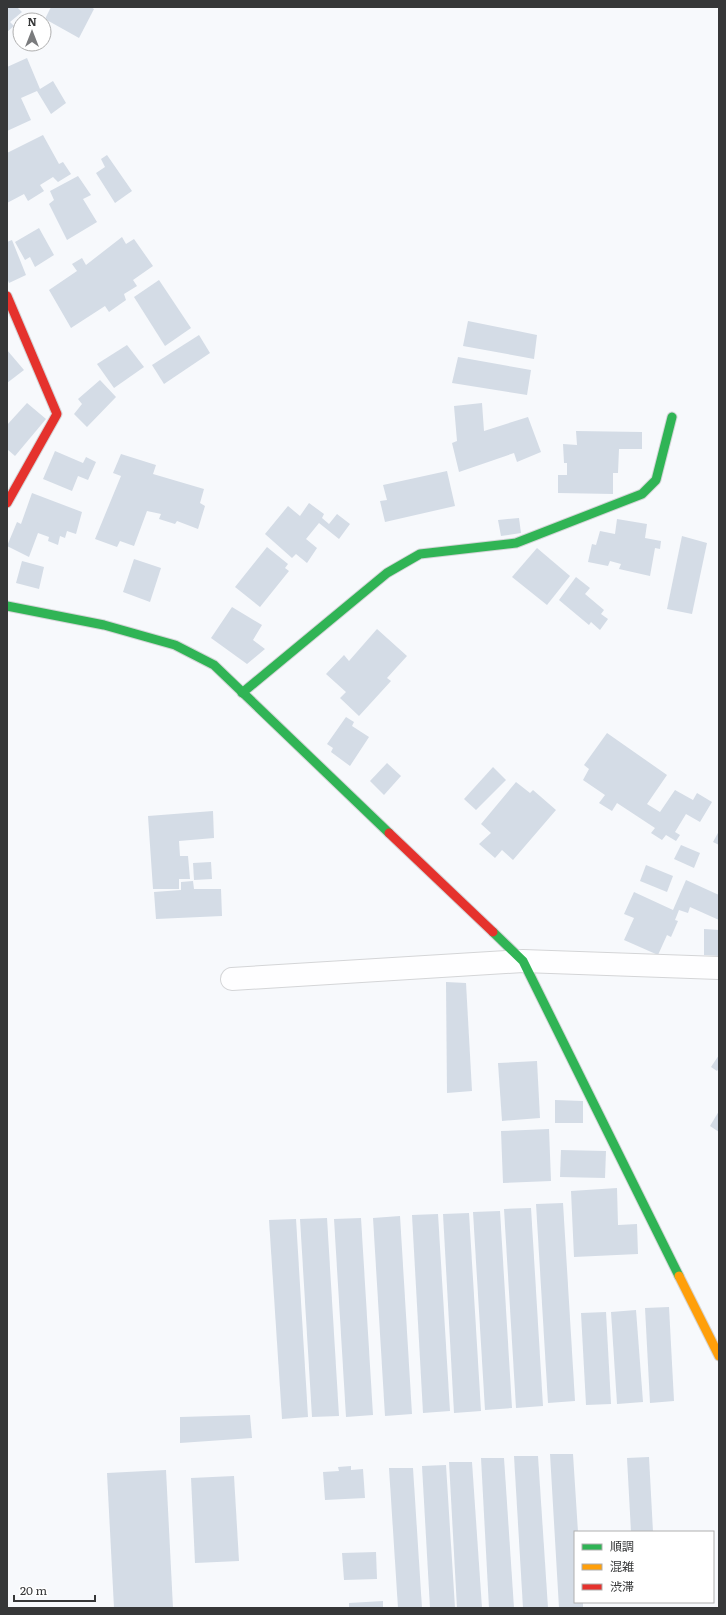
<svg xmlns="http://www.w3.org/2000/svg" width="726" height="1615" font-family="Literata,'Noto Sans JP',serif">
	<rect width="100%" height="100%" fill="#f7f9fc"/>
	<!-- building -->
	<g fill="#d4dce6">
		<polygon points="7,7 17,7 22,12 10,22 14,26 7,32"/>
		<polygon points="51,7 91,7 94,9 79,38 45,19"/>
		<polygon points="27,58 40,89 53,81 66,103 51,114 37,91 21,98 31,120 7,131 7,67"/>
		<polygon points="43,135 59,164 63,162 71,174 58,182 53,177 40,185 44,191 28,201 24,194 7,203 7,153"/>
		<polygon points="107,155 132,191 115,203 96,173 105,167 101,159"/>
		<polygon points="78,176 91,195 83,199 97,222 67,240 49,204 54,200 50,191"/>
		<polygon points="39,228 54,255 35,267 30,257 25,260 15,242"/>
		<polygon points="122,237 126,244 134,239 153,266 133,280 137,286 124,294 126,300 109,312 105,306 71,328 49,290 77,271 72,264 82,258 86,265"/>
		<polygon points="12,240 26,275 9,283 7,278 7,242"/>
		<polygon points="159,280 191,328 165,346 134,297"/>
		<polygon points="468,321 537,335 534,359 463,346"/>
		<polygon points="199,335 210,353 164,384 152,365"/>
		<polygon points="127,345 144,367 114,388 97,364"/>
		<polygon points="7,350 24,370 7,383"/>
		<polygon points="458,357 531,370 527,395 452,383"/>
		<polygon points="100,380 116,397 87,427 74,414 82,404 78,399"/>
		<polygon points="27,403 46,419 15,456 7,449 7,425"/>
		<polygon points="482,403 484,431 528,417 541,452 517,462 514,453 459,472 452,443 457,441 454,406"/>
		<polygon points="576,431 642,432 642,449 619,449 618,473 613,473 613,494 558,493 558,475 567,475 567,463 564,463 563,444 577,445"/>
		<polygon points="55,451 83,463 86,457 96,462 88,480 78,476 72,491 43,479"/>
		<polygon points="121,454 156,465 153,474 204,489 200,503 205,506 198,529 177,521 175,524 159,519 161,514 147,511 134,546 120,541 117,547 95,539 121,476 113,473"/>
		<polygon points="447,471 455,506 385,522 380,501 387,500 383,485"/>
		<polygon points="32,493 82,512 76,534 67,531 65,538 60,536 58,545 48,541 49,537 38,533 29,557 7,546 17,522 21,524"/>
		<polygon points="309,503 324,514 322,518 329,524 337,514 350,524 339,539 319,523 306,539 317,548 307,563 296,554 292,558 265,534 288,506 300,516"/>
		<polygon points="519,518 521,533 501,536 498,520"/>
		<polygon points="617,519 647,524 645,538 661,541 660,549 655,548 650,576 619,569 621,564 610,561 608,566 588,562 592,544 596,545 600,531 615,534"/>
		<polygon points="682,536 707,543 692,614 667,609"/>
		<polygon points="267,547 288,564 285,568 289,571 260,607 235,587"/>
		<polygon points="537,548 570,576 547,605 512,577"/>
		<polygon points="134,559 161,568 150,602 123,592"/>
		<polygon points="22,561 44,567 39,589 16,583"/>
		<polygon points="576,577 590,588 585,594 604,610 601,614 608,619 600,630 591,622 589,625 559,600"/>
		<polygon points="232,607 262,625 253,640 265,649 247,664 211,638"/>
		<polygon points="377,629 407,656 387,678 391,681 359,716 340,698 346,692 326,674 344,655 349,661"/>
		<polygon points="346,717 354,722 352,726 369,737 350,766 331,752 333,748 327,744"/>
		<polygon points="607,733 667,775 647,804 660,812 675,790 693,800 697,793 712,802 700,822 686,814 675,832 680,835 676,841 666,835 662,840 651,833 655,828 617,803 612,811 599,803 605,795 583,780 589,769 584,765"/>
		<polygon points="387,763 401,776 384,795 370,781"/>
		<polygon points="493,767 506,780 476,810 464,799"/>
		<polygon points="516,782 530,793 533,790 556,810 513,860 502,850 495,858 479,844 491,833 481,824"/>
		<polygon points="213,811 214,838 179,841 180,856 188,856 190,879 179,879 179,889 153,889 148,816"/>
		<polygon points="719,831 719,845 713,842"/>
		<polygon points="681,845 700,853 694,868 674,859"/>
		<polygon points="211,862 212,879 194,880 193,863"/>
		<polygon points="646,865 673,876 667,892 640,881"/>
		<polygon points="686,880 719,895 719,920 690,907 688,913 679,910 675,920 678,921 671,937 667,935 658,955 624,940 634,918 624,914 634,892 673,910"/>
		<polygon points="193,881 194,889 221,889 222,916 156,919 154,892 181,890 181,882"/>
		<polygon points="704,929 719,930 719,956 704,955"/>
		<polygon points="446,982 466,983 472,1091 447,1093"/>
		<polygon points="719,1055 719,1068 717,1071 711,1067"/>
		<polygon points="537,1061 540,1118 502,1121 498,1063"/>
		<polygon points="555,1100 583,1101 583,1123 555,1123"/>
		<polygon points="719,1111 719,1132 710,1126"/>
		<polygon points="549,1129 551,1181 503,1183 501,1131"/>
		<polygon points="561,1150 606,1151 605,1178 560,1177"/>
		<polygon points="617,1188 618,1225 637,1224 638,1254 574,1257 571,1191"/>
		<polygon points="563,1203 575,1401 548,1403 536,1204"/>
		<polygon points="531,1208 543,1406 516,1408 504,1209"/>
		<polygon points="500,1211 512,1408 485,1410 473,1212"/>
		<polygon points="469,1213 481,1411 454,1413 443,1214"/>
		<polygon points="438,1214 450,1411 423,1413 412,1215"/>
		<polygon points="400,1216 412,1414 385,1416 373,1218"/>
		<polygon points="327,1218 339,1416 312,1417 300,1219"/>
		<polygon points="361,1218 373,1415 346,1417 334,1219"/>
		<polygon points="296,1219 308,1417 282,1419 269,1220"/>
		<polygon points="669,1307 674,1401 650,1403 645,1308"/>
		<polygon points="636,1310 643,1402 617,1404 611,1312"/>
		<polygon points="606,1312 611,1404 586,1405 581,1313"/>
		<polygon points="250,1415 252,1438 180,1443 180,1417"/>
		<polygon points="550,1454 573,1454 578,1532 575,1532 575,1602 583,1602 583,1608 559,1608"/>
		<polygon points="514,1456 538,1456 548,1608 523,1608"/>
		<polygon points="649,1457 653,1532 631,1532 627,1458"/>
		<polygon points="481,1458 504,1458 514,1608 489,1608"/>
		<polygon points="449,1462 472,1462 482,1608 457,1608"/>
		<polygon points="446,1465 455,1608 430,1608 422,1466"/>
		<polygon points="351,1466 351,1470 363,1469 365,1498 325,1500 323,1472 339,1471 338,1467"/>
		<polygon points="389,1468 413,1468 422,1608 398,1608"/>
		<polygon points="166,1470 173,1608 114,1608 107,1473"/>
		<polygon points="234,1476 239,1561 195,1563 191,1478"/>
		<polygon points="376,1552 377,1579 344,1580 342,1553"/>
		<polygon points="383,1601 383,1608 349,1608 349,1603"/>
	</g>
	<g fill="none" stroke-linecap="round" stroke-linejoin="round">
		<defs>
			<polyline id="street" points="232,979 523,961 719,968"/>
			<g id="fast">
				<polyline points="7,606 104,625 175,645 214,665 389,833"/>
				<polyline points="242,693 387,573 420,554 516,543 642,494 656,480 672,417"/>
				<polyline points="493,932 523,961 679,1276"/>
			</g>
			<polyline id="slow" points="679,1276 719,1356"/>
			<g id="jam">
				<polyline points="7,296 57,414 7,503"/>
				<polyline points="389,833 493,932"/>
			</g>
		</defs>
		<!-- street casing -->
		<use href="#street" stroke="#d4d5d7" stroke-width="24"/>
		<!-- fast casing -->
		<use href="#fast" stroke="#d4d5d7" stroke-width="11"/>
		<!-- slow casing -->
		<use href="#slow" stroke="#d4d5d7" stroke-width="11"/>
		<!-- jam casing -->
		<use href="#jam" stroke="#d4d5d7" stroke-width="11"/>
		<!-- street -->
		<use href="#street" stroke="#fefeff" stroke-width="22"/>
		<!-- fast -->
		<use href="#fast" stroke="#30b455" stroke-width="9"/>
		<!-- slow -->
		<use href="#slow" stroke="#ff9f0a" stroke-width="9"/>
		<!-- jam -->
		<use href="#jam" stroke="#e5322d" stroke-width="9"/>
	</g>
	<!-- border -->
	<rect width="726" height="1615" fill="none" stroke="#363738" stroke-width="16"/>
	<!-- legend -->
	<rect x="574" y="1531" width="140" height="72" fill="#ffffff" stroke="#afafaf"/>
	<rect x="582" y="1544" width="20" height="6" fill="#30b455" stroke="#afafaf"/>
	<text x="610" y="1551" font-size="12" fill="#363738">順調</text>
	<rect x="582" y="1564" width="20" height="6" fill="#ff9f0a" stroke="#afafaf"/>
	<text x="610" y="1571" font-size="12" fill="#363738">混雑</text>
	<rect x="582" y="1584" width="20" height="6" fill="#e5322d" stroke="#afafaf"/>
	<text x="610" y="1591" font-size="12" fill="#363738">渋滞</text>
	<!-- north arrow -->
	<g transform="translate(32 32)"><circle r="19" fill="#ffffff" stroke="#afafaf"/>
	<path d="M0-3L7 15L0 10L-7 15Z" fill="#7a7b7d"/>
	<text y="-6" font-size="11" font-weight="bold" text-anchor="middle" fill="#363738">N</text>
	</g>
	<!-- scale -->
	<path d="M14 1595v6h81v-6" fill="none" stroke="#363738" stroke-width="2"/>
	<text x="20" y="1595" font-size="12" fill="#363738" stroke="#ffffff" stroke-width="3" paint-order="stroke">20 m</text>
</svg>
